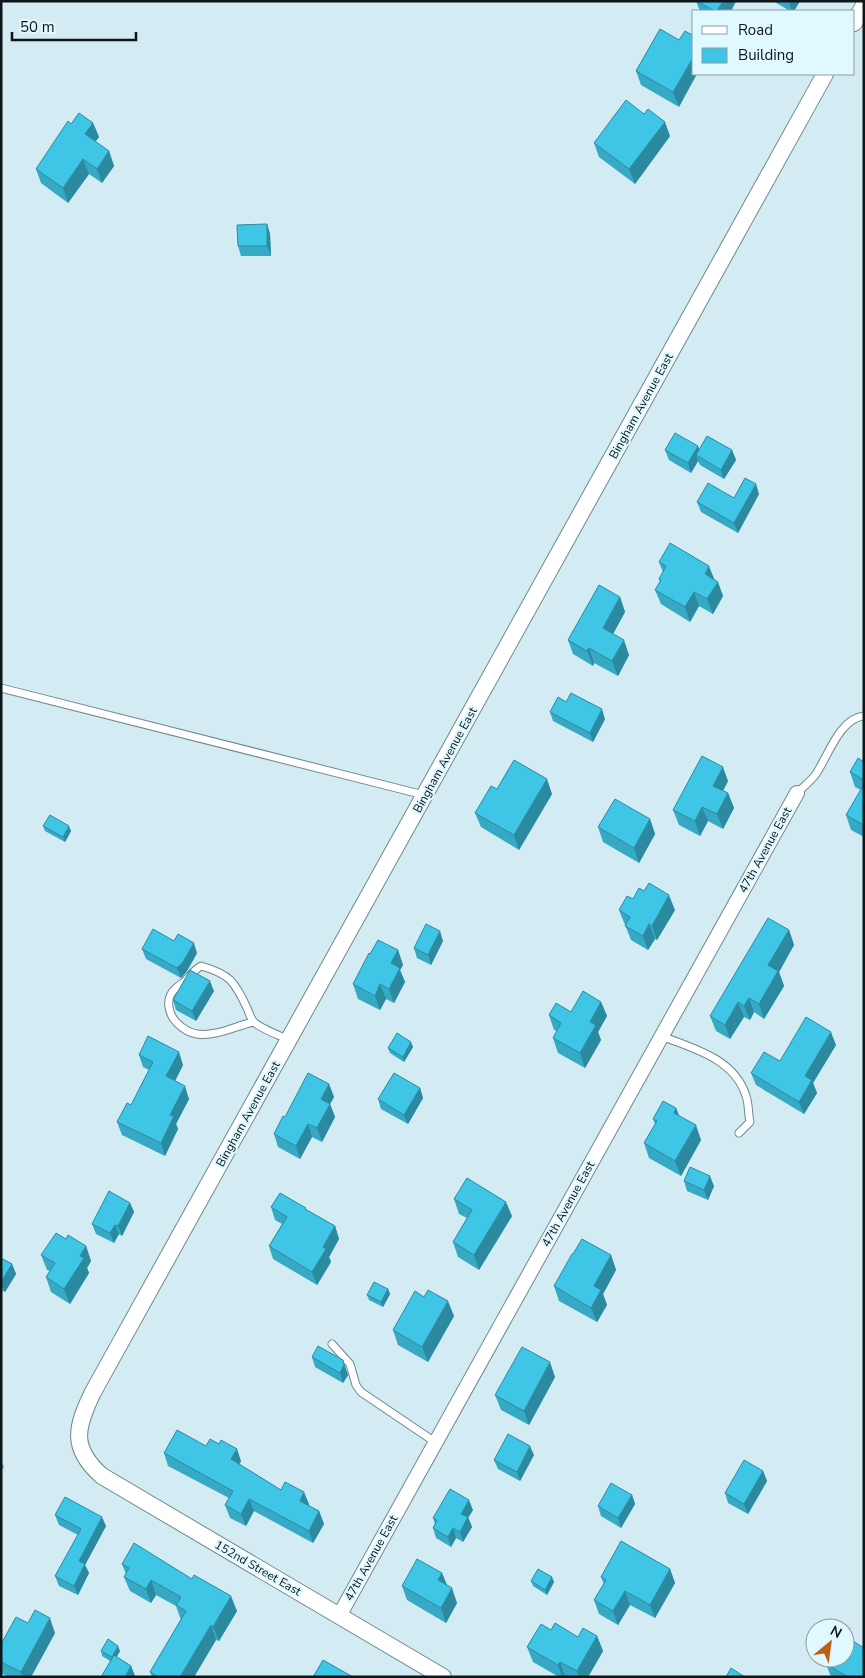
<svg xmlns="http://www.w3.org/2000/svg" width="865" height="1678" font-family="'Nunito Sans',sans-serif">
	<rect width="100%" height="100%" fill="#d3ebf2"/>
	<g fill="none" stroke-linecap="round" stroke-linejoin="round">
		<defs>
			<g id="service">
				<polyline points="1,688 424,795"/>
				<path d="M797,793C803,787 811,781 816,774C828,756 840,718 864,716"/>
				<path d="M253,1022C236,1026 215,1037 197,1034C190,1033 182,1028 177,1023C168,1014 165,998 175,989C178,986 181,984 184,982C190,976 194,970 201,966C230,974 235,982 247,1008C249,1012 251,1020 254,1022C259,1028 281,1036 289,1040"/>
				<path d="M661,1036C693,1048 735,1059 746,1096C749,1104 748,1114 750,1122L739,1133"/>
				<polyline points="332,1344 350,1364 356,1385 361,1392 435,1442"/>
			</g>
			<polyline id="minor" points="339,1616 797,793"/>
			<g id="tertiary">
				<polyline points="854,23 864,5"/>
				<path d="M443,1677L102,1476C70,1448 76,1427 93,1392L825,74"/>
			</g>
		</defs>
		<!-- service casing -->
		<use href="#service" stroke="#71878d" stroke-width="9"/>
		<!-- minor casing -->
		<use href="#minor" stroke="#71878d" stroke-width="16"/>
		<!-- tertiary casing -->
		<use href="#tertiary" stroke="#71878d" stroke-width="18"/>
		<!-- service -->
		<use href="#service" stroke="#fff" stroke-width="7"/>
		<!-- minor -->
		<use href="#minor" stroke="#fff" stroke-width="14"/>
		<!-- tertiary -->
		<use href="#tertiary" stroke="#fff" stroke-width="16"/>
	</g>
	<!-- wall -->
	<g fill="#36a9c5">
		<polygon points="696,1 736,1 731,11 700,11"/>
		<polygon points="773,1 800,1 794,11 790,11"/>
		<polygon points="660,29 679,107 641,85 636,71"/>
		<polygon points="644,114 670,136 635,184 599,157 594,143"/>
		<polygon points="93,123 99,137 95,142 109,151 114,166 102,183 89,174 68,203 41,183 36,169 71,124"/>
		<polygon points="267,224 270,234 271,256 241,256 238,246"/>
		<polygon points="698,446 699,450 732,450 736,460 724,479 700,465 698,461 691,473 669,460 665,450"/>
		<polygon points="759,494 738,533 701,512 697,502"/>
		<polygon points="659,562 714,579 723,596 713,614 699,606 690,622 661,604 655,590 660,582 659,579 663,572"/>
		<polygon points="620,597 625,612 613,634 629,655 618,676 594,663 593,666 573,654 568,640"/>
		<polygon points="566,702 605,719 593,742 553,721 550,712"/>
		<polygon points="864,762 864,837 851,830 846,815 861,790 855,787 850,772"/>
		<polygon points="728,781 723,791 728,793 734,808 723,829 708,821 700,836 679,825 673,810"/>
		<polygon points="497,789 552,794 519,850 481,827 475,813"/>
		<polygon points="650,819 655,834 639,863 603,842 598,827"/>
		<polygon points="43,826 71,831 65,842 45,831"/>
		<polygon points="633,899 675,910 657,940 655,939 648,950 631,940 619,910"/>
		<polygon points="789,930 794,945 779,972 784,986 764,1019 754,1012 750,1020 744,1017 730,1039 716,1031 710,1016"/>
		<polygon points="174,941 197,953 187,971 181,978 146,959 142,949"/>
		<polygon points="443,941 431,965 417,958 414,948"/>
		<polygon points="398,950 403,965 400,970 405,982 394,1003 386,999 380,1010 358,999 353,984 370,954"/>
		<polygon points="214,991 196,1021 176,1010 173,1000"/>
		<polygon points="601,1002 607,1016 598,1032 601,1040 585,1068 558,1053 553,1038 557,1031 554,1030 549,1015 571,1012"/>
		<polygon points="836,1045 813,1083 817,1093 804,1114 756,1085 751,1073"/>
		<polygon points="413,1047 404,1062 390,1053 388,1048"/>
		<polygon points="139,1055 183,1065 175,1081 189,1099 176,1124 178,1129 165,1156 122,1135 117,1122 131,1105 149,1070 143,1067"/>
		<polygon points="329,1084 334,1097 330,1104 335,1117 322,1142 312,1137 300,1159 278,1147 274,1134 285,1117"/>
		<polygon points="420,1088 423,1098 408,1124 381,1109 378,1099"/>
		<polygon points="676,1108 679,1116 701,1140 681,1176 649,1158 644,1143 655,1124 653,1119"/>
		<polygon points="684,1181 714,1186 708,1200 687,1191"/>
		<polygon points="454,1199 512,1216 479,1270 458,1257 453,1242 467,1218 459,1214"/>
		<polygon points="130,1203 134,1212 122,1236 119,1234 114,1243 96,1234 92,1224"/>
		<polygon points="271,1207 306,1210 335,1226 339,1239 329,1257 331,1262 317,1285 273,1259 269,1246 282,1224 275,1220"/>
		<polygon points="66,1239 86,1246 91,1261 87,1268 89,1273 70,1304 51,1292 46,1277 50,1271 47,1270 41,1255"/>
		<polygon points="573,1254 611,1255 616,1270 603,1294 607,1305 597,1322 559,1301 554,1286"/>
		<polygon points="1,1258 12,1264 16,1274 5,1292 1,1290"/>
		<polygon points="388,1289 390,1294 383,1307 369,1300 367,1295"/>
		<polygon points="454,1316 428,1362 398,1345 393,1330"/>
		<polygon points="312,1357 346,1370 348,1375 343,1383 315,1367"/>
		<polygon points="555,1377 529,1425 501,1410 495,1395"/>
		<polygon points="206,1446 241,1461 239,1464 281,1490 309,1504 308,1506 319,1511 324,1524 313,1543 254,1511 246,1526 230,1518 225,1505 229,1498 168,1466 164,1453"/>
		<polygon points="534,1455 520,1481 498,1469 494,1460"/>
		<polygon points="1,1459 4,1468 1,1469"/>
		<polygon points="763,1471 767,1481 748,1514 728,1503 725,1493"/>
		<polygon points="632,1495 635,1504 621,1528 601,1516 598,1506"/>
		<polygon points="473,1510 468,1517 472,1527 463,1542 456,1538 451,1547 436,1538 433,1528 435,1524 433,1518"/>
		<polygon points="55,1515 106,1526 85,1565 89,1573 78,1595 59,1586 55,1576 78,1535 59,1525"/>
		<polygon points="122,1564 237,1611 219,1641 216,1640 194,1677 152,1677 150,1672 181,1620 176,1606 156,1595 151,1603 130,1591 124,1577 126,1574"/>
		<polygon points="670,1569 675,1583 655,1618 630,1605 618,1625 599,1614 594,1600 604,1584 601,1577"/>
		<polygon points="442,1573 447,1585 457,1603 446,1623 407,1600 402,1586"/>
		<polygon points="531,1581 554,1582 547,1595 533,1586"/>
		<polygon points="28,1623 55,1633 31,1677 8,1677 1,1673 1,1662"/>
		<polygon points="551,1630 578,1637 597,1636 603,1651 588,1677 566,1677 565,1676 565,1677 559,1677 533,1662 527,1647"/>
		<polygon points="101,1651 120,1651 116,1657 131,1666 135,1676 102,1656"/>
		<polygon points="826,1664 864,1677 831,1677"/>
	</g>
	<!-- shaded-wall -->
	<g fill="#2c8aa0">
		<polygon points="723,1 736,1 731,11 717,11"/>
		<polygon points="790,1 800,1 794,11 792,11 789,3"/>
		<polygon points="694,56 694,74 697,74 679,107 673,92"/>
		<polygon points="665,122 670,136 635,184 629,169"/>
		<polygon points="93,123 99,137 90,149 85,134"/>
		<polygon points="109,151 114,166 102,183 97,169"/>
		<polygon points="83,159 89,174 68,203 63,188"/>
		<polygon points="267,224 270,234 271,256 267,246"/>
		<polygon points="698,446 701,456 696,455 698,461 691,473 688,463"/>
		<polygon points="732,450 736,460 724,479 721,470"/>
		<polygon points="756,484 759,494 738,533 734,523"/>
		<polygon points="709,566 715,581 705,574"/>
		<polygon points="718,582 723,596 713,614 707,599"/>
		<polygon points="694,592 699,606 690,622 685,607"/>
		<polygon points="620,597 625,612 608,643 603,628"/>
		<polygon points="624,640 629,655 618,676 612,661"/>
		<polygon points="589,648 594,663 593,666 587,651"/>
		<polygon points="602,709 605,719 593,742 590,733"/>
		<polygon points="723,767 728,781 718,800 713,786"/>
		<polygon points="547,779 552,794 519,850 514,835"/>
		<polygon points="728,793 734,808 723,829 717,814"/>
		<polygon points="702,807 708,821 700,836 695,821"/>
		<polygon points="650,819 655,834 639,863 634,848"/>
		<polygon points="69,826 71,831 65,842 63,837"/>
		<polygon points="669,895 675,910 657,940 652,926"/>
		<polygon points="649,924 655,939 648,950 643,936"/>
		<polygon points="789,930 794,945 779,972 784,986 764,1019 759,1004 768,965"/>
		<polygon points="440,931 443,941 431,965 428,955"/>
		<polygon points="194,943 197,953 187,971 181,978 177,968"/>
		<polygon points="398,950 403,965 400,970 405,982 394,1003 389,989 391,963"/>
		<polygon points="210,981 214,991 196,1021 192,1011"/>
		<polygon points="380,984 386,999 380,1010 375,996"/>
		<polygon points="749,998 754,1012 750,1020 744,1006"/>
		<polygon points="601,1002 607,1016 598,1032 601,1040 585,1068 580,1053 590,1022"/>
		<polygon points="738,1002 744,1017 730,1039 725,1025"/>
		<polygon points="831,1032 836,1045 813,1083 817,1093 804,1114 799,1102 805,1076"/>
		<polygon points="411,1042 413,1047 404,1062 403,1057"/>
		<polygon points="179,1052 183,1065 171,1089 166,1076"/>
		<polygon points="329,1084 334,1097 330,1104 335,1117 322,1142 317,1128 321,1099"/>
		<polygon points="185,1086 189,1099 176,1124 178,1129 165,1156 161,1143 170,1115"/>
		<polygon points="420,1088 423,1098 408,1124 404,1115"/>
		<polygon points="676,1108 682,1123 674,1113"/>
		<polygon points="308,1124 312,1137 300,1159 296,1146"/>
		<polygon points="696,1125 701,1140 681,1176 675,1161"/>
		<polygon points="710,1176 714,1186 708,1200 704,1190"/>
		<polygon points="506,1202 512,1216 479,1270 474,1255"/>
		<polygon points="130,1203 134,1212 122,1236 118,1226"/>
		<polygon points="115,1225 119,1234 114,1243 110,1233"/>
		<polygon points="335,1226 339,1239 329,1257 331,1262 317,1285 312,1272 323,1247"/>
		<polygon points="86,1246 91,1261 87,1268 89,1273 70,1304 64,1289 80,1256"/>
		<polygon points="611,1255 616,1270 603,1294 607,1305 597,1322 591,1308 594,1286"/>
		<polygon points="12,1264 16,1274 5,1292 1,1282"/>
		<polygon points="388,1289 390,1294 383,1307 381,1302"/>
		<polygon points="448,1301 454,1316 428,1362 422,1347"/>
		<polygon points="343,1360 348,1375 343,1383 340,1373"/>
		<polygon points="550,1362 555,1377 529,1425 524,1411"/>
		<polygon points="530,1446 534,1455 520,1481 517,1472"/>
		<polygon points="237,1449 241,1461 236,1471 231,1459"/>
		<polygon points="763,1471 767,1481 748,1514 744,1504"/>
		<polygon points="304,1492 309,1504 304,1513 300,1501"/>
		<polygon points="632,1495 635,1504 621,1528 618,1518"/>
		<polygon points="249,1499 254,1511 246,1526 241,1514"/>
		<polygon points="469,1500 473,1510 465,1523 461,1514"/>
		<polygon points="319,1511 324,1524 313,1543 309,1531"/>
		<polygon points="102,1517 106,1526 85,1565 89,1573 78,1595 74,1586 79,1561"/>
		<polygon points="468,1517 472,1527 463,1542 460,1532"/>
		<polygon points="453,1528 456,1538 451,1547 448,1537"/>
		<polygon points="670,1569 675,1583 655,1618 650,1605"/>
		<polygon points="442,1573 448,1588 438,1580"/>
		<polygon points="552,1577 554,1582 547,1595 545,1590"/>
		<polygon points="151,1580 156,1595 151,1603 146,1589"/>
		<polygon points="452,1588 457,1603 446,1623 441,1608"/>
		<polygon points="625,1591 630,1605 618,1625 613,1611"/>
		<polygon points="231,1596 237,1611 219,1641 213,1627"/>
		<polygon points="50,1618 55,1633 31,1677 22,1677 21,1672"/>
		<polygon points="211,1625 216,1640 194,1677 180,1677"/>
		<polygon points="597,1636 603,1651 588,1677 579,1677 577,1671"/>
		<polygon points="118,1646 120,1651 114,1662 112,1657"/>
		<polygon points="560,1662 565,1676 565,1677 562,1677 558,1665"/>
		<polygon points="131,1666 135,1676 134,1677 125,1677"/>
	</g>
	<!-- building -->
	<g fill="#3fc5e5" stroke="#2c8aa0">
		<polygon points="697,1 723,1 717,11 714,11"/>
		<polygon points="660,29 679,40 685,31 694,36 694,56 673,92 636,71"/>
		<polygon points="626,100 644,114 648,109 665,122 629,169 594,143"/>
		<polygon points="79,113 93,123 85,134 109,151 97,169 83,159 63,188 36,169 68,121 71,124"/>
		<polygon points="267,224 267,246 238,246 237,225"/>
		<polygon points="675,433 698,446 688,463 665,450"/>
		<polygon points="707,436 732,450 721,470 696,455"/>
		<polygon points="745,478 756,484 734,523 697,502 708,483 734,498"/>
		<polygon points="670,543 709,566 705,574 718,582 707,599 694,592 685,607 655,590 661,580 659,579 666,566 659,562"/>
		<polygon points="599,585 620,597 603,628 624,640 612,661 589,648 587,651 568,640"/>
		<polygon points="571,693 602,709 590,733 550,712 558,697 566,702"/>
		<polygon points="702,756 723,767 713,786 728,793 717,814 702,807 695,821 673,810"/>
		<polygon points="858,758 864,762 864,780 850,772"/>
		<polygon points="514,760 547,779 514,835 475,813 491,786 497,789"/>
		<polygon points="864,784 864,825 846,815"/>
		<polygon points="615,799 650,819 634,848 598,827"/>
		<polygon points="50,815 69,826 63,837 43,826"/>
		<polygon points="649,883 669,895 652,926 649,924 643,936 625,926 630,917 619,910 627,896 633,899 639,888 644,891"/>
		<polygon points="768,918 789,930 768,965 778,971 759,1004 749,998 744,1006 738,1002 725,1025 710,1016"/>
		<polygon points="426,924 440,931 428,955 414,948"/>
		<polygon points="153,929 174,941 178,934 194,943 183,962 177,968 142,949"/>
		<polygon points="378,940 398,950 391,963 400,968 389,989 380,984 375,996 353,984 369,953 370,954"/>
		<polygon points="190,970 210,981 192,1011 173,1000"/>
		<polygon points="583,991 601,1002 590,1022 596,1025 580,1053 553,1038 561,1023 549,1015 556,1003 571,1012"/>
		<polygon points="806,1017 831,1032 805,1076 812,1080 799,1102 751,1073 764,1052 780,1061"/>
		<polygon points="397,1033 411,1042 403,1057 388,1048"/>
		<polygon points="148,1036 179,1052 166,1076 185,1086 170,1115 174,1116 161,1143 117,1122 127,1103 131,1105 153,1062 139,1055"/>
		<polygon points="308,1073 329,1084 321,1099 330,1104 317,1128 308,1124 296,1146 274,1134 283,1116 285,1117"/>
		<polygon points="394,1073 420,1088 404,1115 378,1099"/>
		<polygon points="663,1101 676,1108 674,1113 696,1125 675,1161 644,1143 657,1121 653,1119"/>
		<polygon points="690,1167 710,1176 704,1190 684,1181"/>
		<polygon points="467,1178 506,1202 474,1255 453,1242 472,1210 454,1199"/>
		<polygon points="109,1191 130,1203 118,1226 115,1225 110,1233 92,1224"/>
		<polygon points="280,1193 306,1208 305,1209 335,1226 323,1247 326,1249 312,1272 269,1246 287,1217 271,1207"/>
		<polygon points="56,1233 66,1239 68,1235 86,1246 80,1256 84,1258 64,1289 46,1277 55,1263 41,1255"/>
		<polygon points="582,1239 611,1255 594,1286 601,1290 591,1308 554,1286 572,1254 573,1254"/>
		<polygon points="1,1258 12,1264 1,1282"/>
		<polygon points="374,1282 388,1289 381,1302 367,1295"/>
		<polygon points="428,1290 448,1301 422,1347 393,1330 415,1291 424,1297"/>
		<polygon points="318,1346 343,1360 344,1365 340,1373 312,1357"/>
		<polygon points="522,1347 550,1362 524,1411 495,1395"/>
		<polygon points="177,1430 206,1446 210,1439 219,1444 221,1440 237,1449 231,1459 281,1490 285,1482 304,1492 300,1501 319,1511 309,1531 249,1499 241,1514 225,1505 233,1491 164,1453"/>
		<polygon points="508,1434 530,1446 517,1472 494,1460"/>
		<polygon points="744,1460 763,1471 744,1504 725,1493"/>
		<polygon points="611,1483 632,1495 618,1518 598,1506"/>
		<polygon points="450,1489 469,1500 461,1514 468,1517 460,1532 453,1528 448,1537 433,1528 437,1520 433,1518"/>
		<polygon points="65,1497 102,1517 79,1561 85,1564 74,1586 55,1576 81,1529 55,1515"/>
		<polygon points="621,1541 670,1569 650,1605 625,1591 613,1611 594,1600 606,1580 601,1577"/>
		<polygon points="134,1543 192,1579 194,1575 231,1596 213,1627 211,1625 180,1677 158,1677 150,1672 186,1611 176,1605 181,1597 151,1580 146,1589 124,1577 129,1568 122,1564"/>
		<polygon points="417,1559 442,1573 438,1580 452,1588 441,1608 402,1586"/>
		<polygon points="538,1569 552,1577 545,1590 531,1581"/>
		<polygon points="35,1610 50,1618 21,1672 1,1662 1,1644 16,1617 28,1623"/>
		<polygon points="555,1623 578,1637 583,1628 597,1636 577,1671 560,1662 558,1665 527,1647 541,1624 551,1630"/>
		<polygon points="845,1636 864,1648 864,1677 848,1677 826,1664 829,1658 845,1658"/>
		<polygon points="108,1639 118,1646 112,1657 101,1651"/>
		<polygon points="114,1655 131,1666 125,1677 101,1677"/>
		<polygon points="323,1660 353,1677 313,1677"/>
		<polygon points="731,1668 745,1677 726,1677"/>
	</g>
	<g text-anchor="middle" stroke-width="4.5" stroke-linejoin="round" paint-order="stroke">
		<!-- street labels -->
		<g font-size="12" fill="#0d1618" stroke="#e0f8ff">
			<text transform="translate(641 406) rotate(-61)" y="4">Bingham Avenue East</text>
			<text transform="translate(445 760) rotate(-61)" y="4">Bingham Avenue East</text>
			<text transform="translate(765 850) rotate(-61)" y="4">47th Avenue East</text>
			<text transform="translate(248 1114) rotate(-61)" y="4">Bingham Avenue East</text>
			<text transform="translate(568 1204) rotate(-61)" y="4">47th Avenue East</text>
			<text transform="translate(371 1558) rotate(-61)" y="4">47th Avenue East</text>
			<text transform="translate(258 1568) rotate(30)" y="4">152nd Street East</text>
		</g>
	</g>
	<!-- border -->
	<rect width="865" height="1678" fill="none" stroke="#0d1618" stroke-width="5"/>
	<!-- legend -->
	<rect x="692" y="10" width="162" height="65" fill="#e0f8ff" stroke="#8c9ea3"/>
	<rect x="702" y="26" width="25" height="8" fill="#ffffff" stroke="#8c9ea3"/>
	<text x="738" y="35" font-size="15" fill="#0d1618">Road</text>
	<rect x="702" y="48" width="25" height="15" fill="#3fc5e5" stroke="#8c9ea3"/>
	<text x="738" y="60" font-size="15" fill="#0d1618">Building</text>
	<!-- north arrow -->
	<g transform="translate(830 1643) rotate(29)"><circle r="24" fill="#e0f8ff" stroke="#8c9ea3"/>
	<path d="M0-4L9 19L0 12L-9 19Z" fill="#bd6013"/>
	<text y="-8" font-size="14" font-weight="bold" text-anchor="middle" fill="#0d1618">N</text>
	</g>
	<!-- scale -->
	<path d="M12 32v8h124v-8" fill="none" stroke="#0d1618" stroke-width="2.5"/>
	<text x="20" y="32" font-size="15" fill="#0d1618" stroke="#e0f8ff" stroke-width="4" paint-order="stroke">50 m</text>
</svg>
